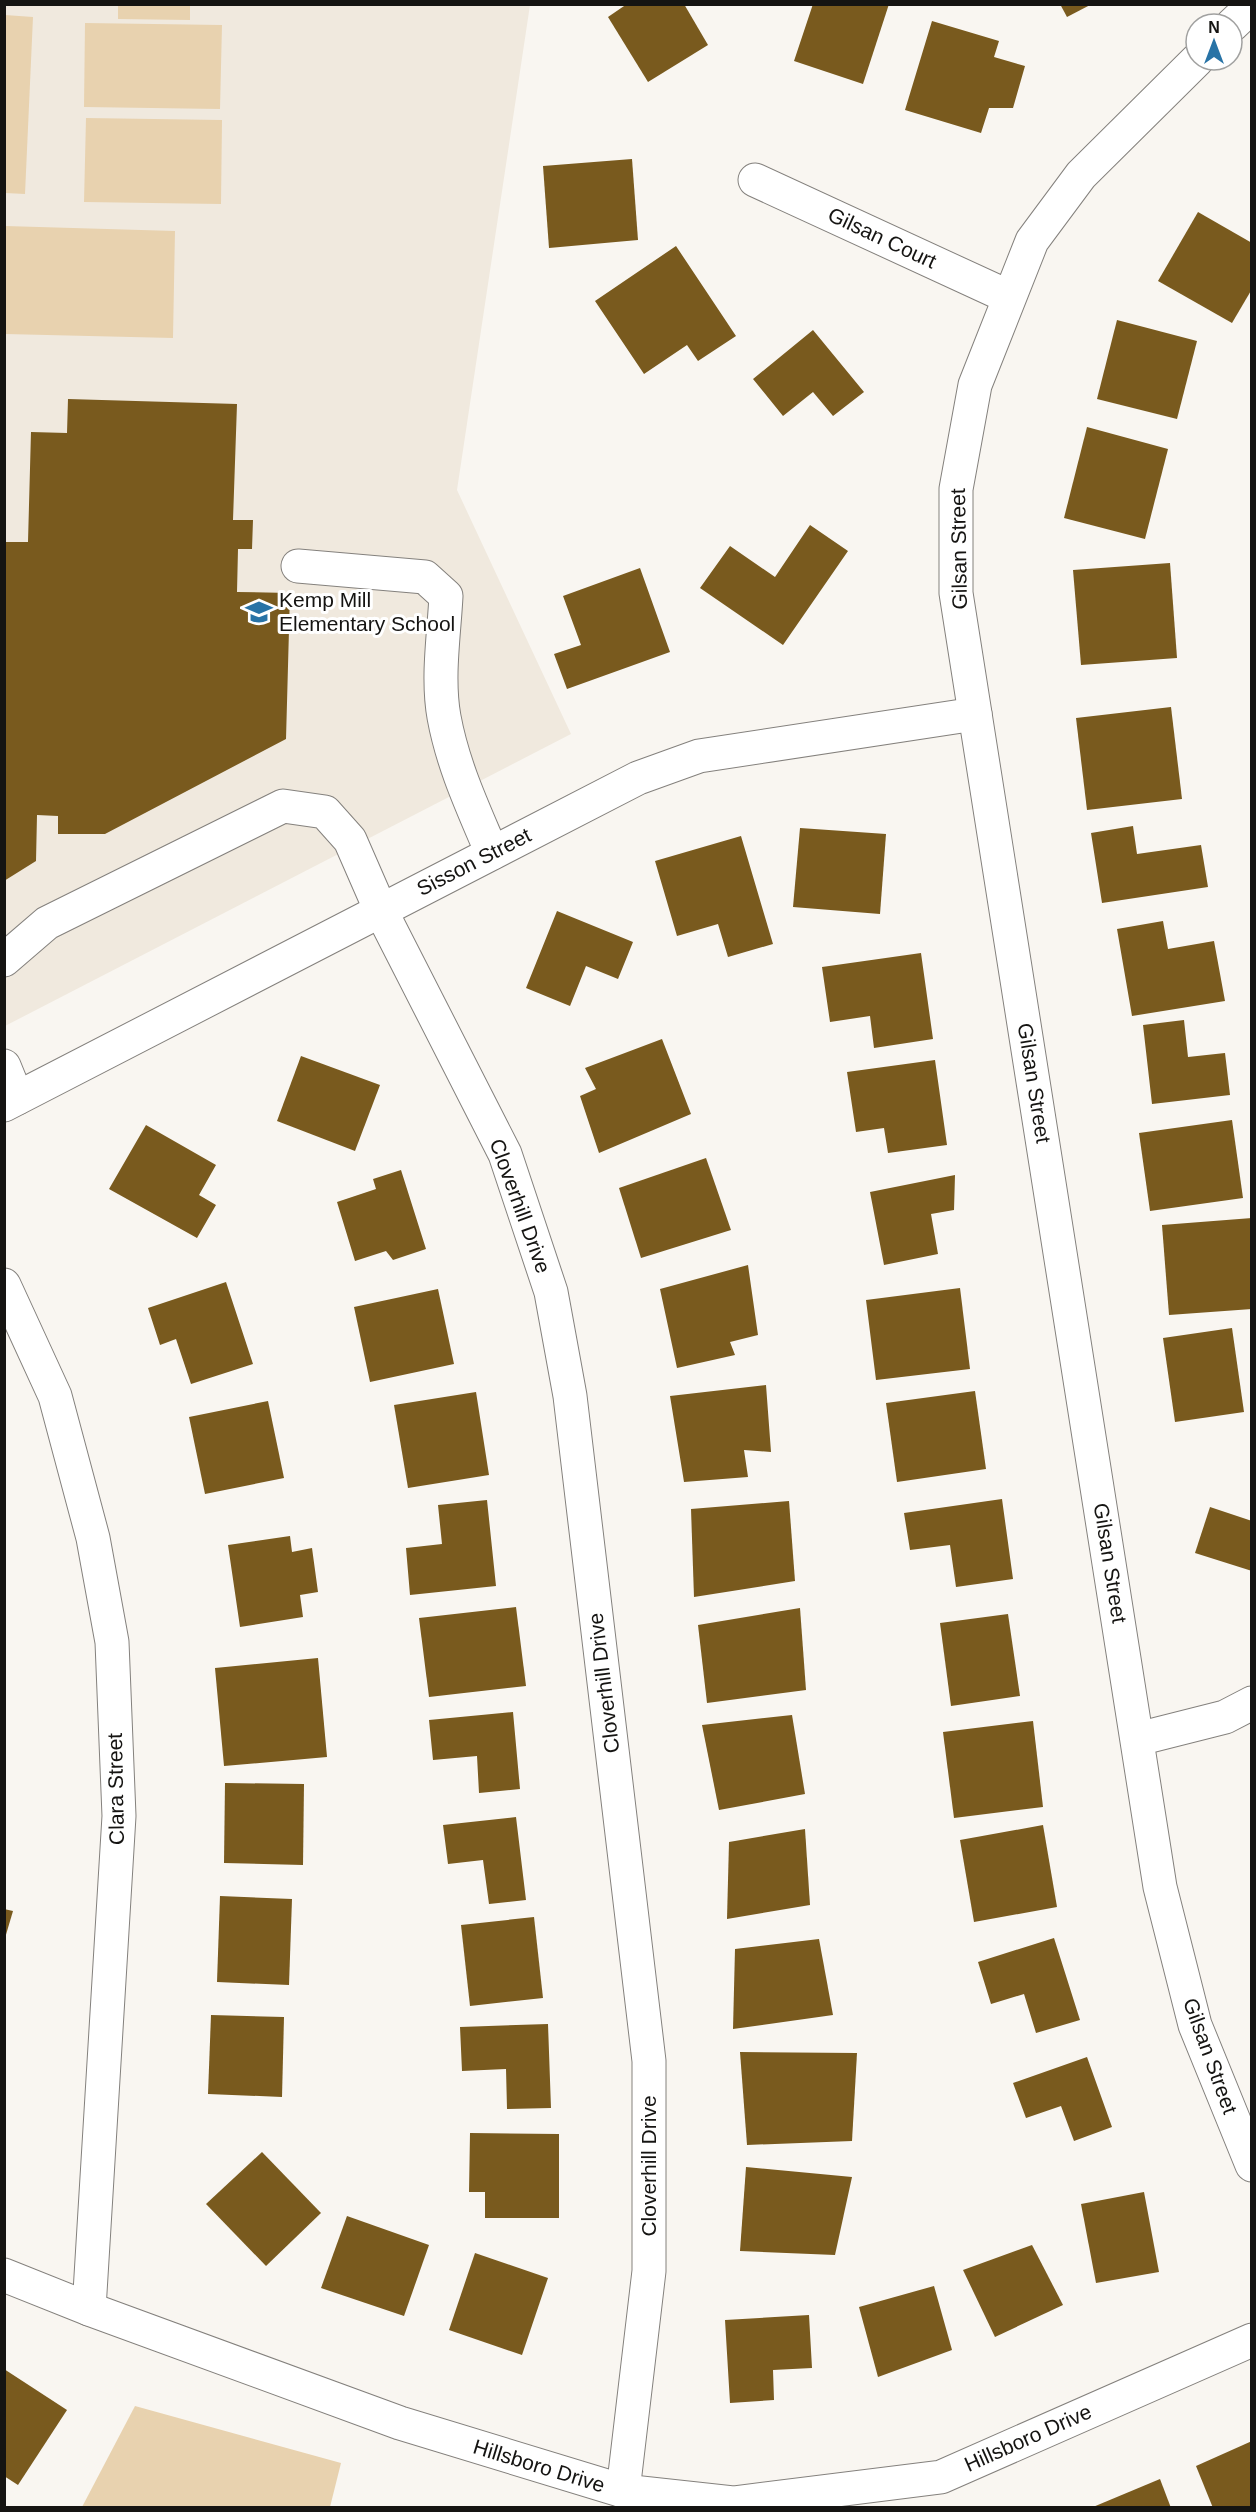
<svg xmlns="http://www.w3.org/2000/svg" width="1256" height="2512" font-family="Helvetica,sans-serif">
	<rect width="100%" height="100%" fill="#f9f6f1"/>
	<!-- built -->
	<polygon fill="#f0e9de" points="5,5 530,5 457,490 571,734 5,1026"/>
	<!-- green -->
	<g fill="#e8d2af">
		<polygon points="118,5 190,5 190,20 118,19"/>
		<polygon points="5,15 33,17 25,194 5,193"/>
		<polygon points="85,23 222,25 220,109 84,107"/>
		<polygon points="86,118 222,120 221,204 84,202"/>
		<polygon points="5,226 175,231 173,338 5,334"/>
		<polygon points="135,2406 341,2463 330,2507 82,2507"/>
	</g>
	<!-- building -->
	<g fill="#795a1e">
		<polygon points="627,4 684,4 708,45 648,82 608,17"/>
		<polygon points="813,4 889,4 863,84 794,61"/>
		<polygon points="1060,4 1092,4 1067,17"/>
		<polygon points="932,21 999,41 994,57 1025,66 1013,108 989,108 981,133 905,110"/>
		<polygon points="632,159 638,240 549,248 543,166"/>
		<polygon points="1198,212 1252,243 1252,289 1232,323 1158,281"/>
		<polygon points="676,246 736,336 698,361 687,345 644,374 595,301"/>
		<polygon points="1117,320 1197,341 1177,419 1097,399"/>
		<polygon points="813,330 864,392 833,416 813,392 783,416 753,379"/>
		<polygon points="68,399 237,404 233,520 253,520 252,549 238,549 237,592 290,593 286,739 105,834 58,834 58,816 37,815 36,861 4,881 4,542 28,542 31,432 67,433"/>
		<polygon points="1087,427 1168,449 1145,539 1064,518"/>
		<polygon points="810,525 848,551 783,645 700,588 730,546 775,577"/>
		<polygon points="1170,563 1177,658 1081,665 1073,570"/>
		<polygon points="640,568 670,652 567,689 554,654 581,645 563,596"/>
		<polygon points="1171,707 1182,799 1087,810 1076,718"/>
		<polygon points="1133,826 1137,854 1201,845 1208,887 1102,903 1091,833"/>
		<polygon points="800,828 886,834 880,914 793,907"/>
		<polygon points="741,836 773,944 728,957 718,924 677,936 655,861"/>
		<polygon points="557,911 633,942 618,979 586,966 570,1006 526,988"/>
		<polygon points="1163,921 1168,949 1214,941 1225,1001 1132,1016 1117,929"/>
		<polygon points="921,953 933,1039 874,1048 870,1016 830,1022 822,967"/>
		<polygon points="1184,1020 1188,1057 1225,1053 1230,1095 1152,1104 1143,1025"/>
		<polygon points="662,1039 691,1114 599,1153 580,1096 596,1089 585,1068"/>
		<polygon points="301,1056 380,1085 355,1151 277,1121"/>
		<polygon points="935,1060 947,1145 888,1153 884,1128 856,1132 847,1072"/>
		<polygon points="1232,1120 1243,1198 1150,1211 1139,1133"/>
		<polygon points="146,1125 216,1165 199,1195 216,1205 197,1238 109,1189"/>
		<polygon points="706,1158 731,1230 641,1258 619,1188"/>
		<polygon points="401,1170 426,1249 393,1260 386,1251 355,1261 337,1202 376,1189 373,1179"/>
		<polygon points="955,1175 954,1210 931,1214 938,1254 884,1265 870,1192"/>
		<polygon points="1252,1218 1252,1309 1169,1315 1162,1225"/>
		<polygon points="748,1265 758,1335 730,1342 735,1355 677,1368 660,1289"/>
		<polygon points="226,1282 253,1364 191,1384 176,1339 160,1345 148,1308"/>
		<polygon points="960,1288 970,1369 876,1380 866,1300"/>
		<polygon points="438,1289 454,1364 370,1382 354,1307"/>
		<polygon points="1232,1328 1244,1412 1175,1422 1163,1338"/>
		<polygon points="766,1385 771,1452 744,1450 748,1477 684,1482 670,1396"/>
		<polygon points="975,1391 986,1469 897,1482 886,1403"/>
		<polygon points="476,1392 489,1475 408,1488 394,1405"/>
		<polygon points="268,1401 284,1478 205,1494 189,1417"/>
		<polygon points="1002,1499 1013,1579 956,1587 950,1545 910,1550 904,1513"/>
		<polygon points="487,1500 496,1586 410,1595 406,1548 442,1544 438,1505"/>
		<polygon points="789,1501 795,1581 694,1597 691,1509"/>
		<polygon points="1210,1507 1252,1521 1252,1571 1195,1553"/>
		<polygon points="290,1536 292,1552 312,1548 318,1592 300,1595 303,1617 240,1627 228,1545"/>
		<polygon points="516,1607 526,1686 429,1697 419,1618"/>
		<polygon points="800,1608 806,1690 707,1703 698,1625"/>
		<polygon points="1008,1614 1020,1696 951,1706 940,1623"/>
		<polygon points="318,1658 327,1757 224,1766 215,1668"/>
		<polygon points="513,1712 520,1789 479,1793 477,1756 433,1760 429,1720"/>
		<polygon points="792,1715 805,1794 719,1810 702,1725"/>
		<polygon points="1033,1721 1043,1807 954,1818 943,1732"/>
		<polygon points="225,1783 304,1784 303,1865 224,1863"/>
		<polygon points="516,1817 526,1900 489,1904 483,1860 448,1864 443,1825"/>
		<polygon points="1043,1825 1057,1907 974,1922 960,1840"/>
		<polygon points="805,1829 810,1905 727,1919 729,1842"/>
		<polygon points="220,1896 292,1899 289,1985 217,1982"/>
		<polygon points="4,1909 13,1911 5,1938 4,1938"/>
		<polygon points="534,1917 543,1998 470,2006 461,1925"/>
		<polygon points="1054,1938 1080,2020 1036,2033 1024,1994 991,2004 978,1962"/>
		<polygon points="819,1939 833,2015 733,2029 735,1949"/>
		<polygon points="211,2015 284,2017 282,2097 208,2094"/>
		<polygon points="548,2024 551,2108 507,2109 506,2069 462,2071 460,2027"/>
		<polygon points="740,2052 857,2053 852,2141 747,2145"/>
		<polygon points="1087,2057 1112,2127 1074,2141 1061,2106 1026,2118 1013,2083"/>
		<polygon points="470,2133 559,2134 559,2218 485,2218 485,2192 469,2192"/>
		<polygon points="262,2152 321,2213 266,2266 206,2204"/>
		<polygon points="746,2167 852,2177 835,2255 740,2251"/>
		<polygon points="1144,2192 1159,2272 1096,2283 1081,2204"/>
		<polygon points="347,2216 429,2245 404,2316 321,2288"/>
		<polygon points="1032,2245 1063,2305 995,2337 963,2270"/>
		<polygon points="475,2253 548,2278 522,2355 449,2330"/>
		<polygon points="934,2286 952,2350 878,2377 859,2307"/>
		<polygon points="809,2315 812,2368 773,2370 774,2400 730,2403 725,2320"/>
		<polygon points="4,2369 67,2410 18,2485 4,2476"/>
		<polygon points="1252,2441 1252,2508 1213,2508 1196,2466"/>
		<polygon points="1160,2479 1171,2508 1093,2508 1093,2507"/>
	</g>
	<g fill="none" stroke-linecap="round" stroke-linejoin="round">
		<defs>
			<g id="minor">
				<polyline points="1232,25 1252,6"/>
				<polyline points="1197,60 1081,175 1032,241 975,385 956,489 956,593 1160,1887 1195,2025 1252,2165"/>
				<polyline points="755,180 1009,297"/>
				<path d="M298,566L425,577L446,596C444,635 437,678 444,717C453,766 473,808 492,853"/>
				<polyline points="4,960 47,923 283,806 325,812 350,840 381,911 505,1154 551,1292 570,1396 649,2061 649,2271 623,2491"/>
				<polyline points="4,1066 17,1098"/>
				<polyline points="4,1105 638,778 699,756 975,714"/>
				<polyline points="4,1285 55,1396 93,1538 112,1642 119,1816 89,2309"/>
				<polyline points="1138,1739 1225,1717 1252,1703"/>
				<polyline points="4,2275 89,2309 400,2423 623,2491 733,2503 941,2477 1252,2340"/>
			</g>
		</defs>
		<!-- minor casing -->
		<use href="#minor" stroke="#84817d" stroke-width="35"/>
		<!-- minor -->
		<use href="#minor" stroke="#fff" stroke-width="33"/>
	</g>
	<!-- icons -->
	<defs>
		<symbol id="school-bare" viewBox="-9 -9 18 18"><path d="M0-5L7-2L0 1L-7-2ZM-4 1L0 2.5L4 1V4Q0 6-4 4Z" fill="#2873a6" stroke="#fff" stroke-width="2.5" paint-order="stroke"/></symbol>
	</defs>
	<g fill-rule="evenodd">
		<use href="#school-bare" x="240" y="593" width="38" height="38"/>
	</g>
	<g text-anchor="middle" stroke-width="6" stroke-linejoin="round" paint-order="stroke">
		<!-- street labels -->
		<g font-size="21" fill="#151412" stroke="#fff">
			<text transform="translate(882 238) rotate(25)" y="7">Gilsan Court</text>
			<text transform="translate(959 549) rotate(-91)" y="7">Gilsan Street</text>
			<text transform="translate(474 862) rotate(-27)" y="7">Sisson Street</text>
			<text transform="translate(1034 1083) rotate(81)" y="7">Gilsan Street</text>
			<text transform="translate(520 1206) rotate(70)" y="7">Cloverhill Drive</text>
			<text transform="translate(1110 1563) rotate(81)" y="7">Gilsan Street</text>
			<text transform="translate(604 1683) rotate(-97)" y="7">Cloverhill Drive</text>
			<text transform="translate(116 1789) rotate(-91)" y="7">Clara Street</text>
			<text transform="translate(1210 2056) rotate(70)" y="7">Gilsan Street</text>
			<text transform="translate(649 2166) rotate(-90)" y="7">Cloverhill Drive</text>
			<text transform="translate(1028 2438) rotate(-24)" y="7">Hillsboro Drive</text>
			<text transform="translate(539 2466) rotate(17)" y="7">Hillsboro Drive</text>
		</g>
		<!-- poi labels -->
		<g font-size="21" fill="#151412" stroke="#fff" text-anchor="start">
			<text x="279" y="607">Kemp Mill<tspan x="279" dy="24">Elementary School</tspan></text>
		</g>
	</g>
	<!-- border -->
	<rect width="1256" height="2512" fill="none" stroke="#151412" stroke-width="12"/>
	<!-- north arrow -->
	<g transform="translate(1214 42)"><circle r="28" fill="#ffffff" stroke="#a1a1a0" stroke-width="1.5"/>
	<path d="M0-4.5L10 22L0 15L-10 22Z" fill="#2873a6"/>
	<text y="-9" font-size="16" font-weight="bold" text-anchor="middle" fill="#151412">N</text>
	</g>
</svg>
